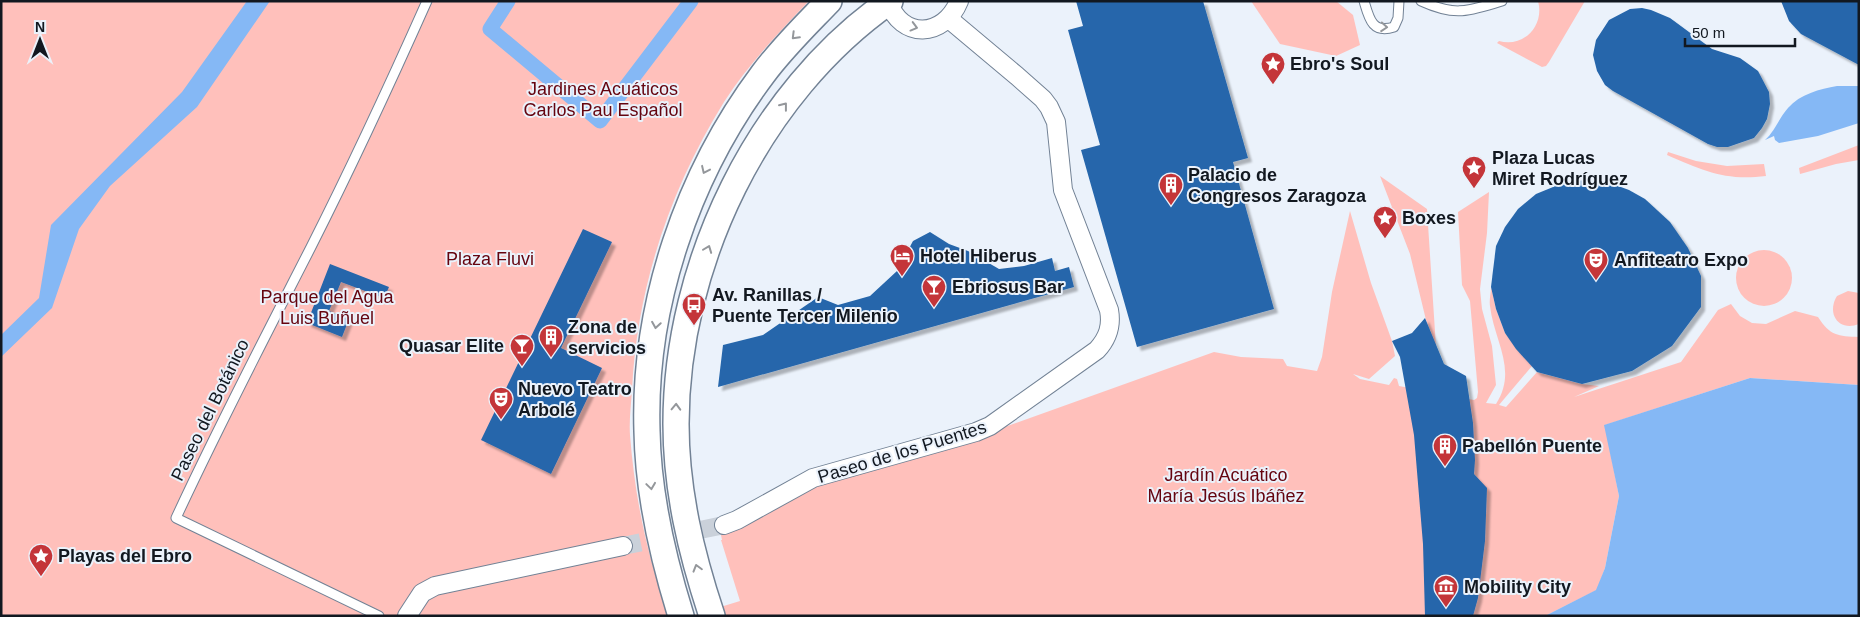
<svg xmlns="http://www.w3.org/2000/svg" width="1860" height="617" font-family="Helvetica,sans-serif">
	<defs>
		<filter id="shadow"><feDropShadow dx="4" dy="4" stdDeviation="1" flood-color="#0004"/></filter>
	</defs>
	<rect width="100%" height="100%" fill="#ebf2fb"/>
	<!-- green -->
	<g fill="#ffc0bb">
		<path d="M1,1H809C779,32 748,65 724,102C670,189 637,287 632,390C631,405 629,421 630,435C635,499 647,556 669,616H1Z"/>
		<polygon points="1251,1 1336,1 1353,15 1360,45 1336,56 1280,44"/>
		<path d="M1538,1H1585L1549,62L1546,66L1542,67L1497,43L1499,41C1523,48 1545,26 1538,1Z"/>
		<polygon points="1859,145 1859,160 1836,164 1800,174 1799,168"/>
		<path d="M1668,152L1696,161L1727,166L1764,164L1766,176C1725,181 1704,171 1667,155Z"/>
		<polygon points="1380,176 1427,209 1436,347 1426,320 1410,254"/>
		<path d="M1489,192L1487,233L1480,289L1482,309L1492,346L1496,385L1486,403L1496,404C1518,370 1494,341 1490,306C1489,300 1491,293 1491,287L1496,309L1505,333L1532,366L1499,405L1506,407L1537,372L1582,384L1599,386L1574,397L1681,362L1718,310L1731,304L1740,316L1752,323L1766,324L1795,311L1818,317C1830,336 1838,336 1859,337V385L1750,378L1605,425L1619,496L1605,568L1597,590L1545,616H691L740,601L721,540H722L721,535L813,486L957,444L1214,352L1241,357L1283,359L1287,366L1317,371L1322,357L1332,292L1350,211L1371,283L1392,341L1395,356L1369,379L1353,374L1360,379L1389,385L1394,378L1397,379L1399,386L1474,400L1477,398L1478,392L1470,301L1462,285L1458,212Z"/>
		<circle cx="1764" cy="278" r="28"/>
		<path d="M1848,291L1859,293V324C1839,332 1826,314 1837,296Z"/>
	</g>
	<!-- water -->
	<g fill="#85b8f5">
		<polygon points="247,1 270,1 197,107 110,186 79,229 52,308 1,357 1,335 39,298 51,225 182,92"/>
		<path d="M1837,86H1859V123L1818,136L1779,143L1775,140L1774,136L1765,140C1775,131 1779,118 1788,108C1800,94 1820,89 1837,86Z"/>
		<polygon points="1750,378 1859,385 1859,616 1545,616 1596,590 1605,568 1619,496 1604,425"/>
	</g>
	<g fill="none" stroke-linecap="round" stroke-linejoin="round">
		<!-- canal -->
		<polyline stroke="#85b8f5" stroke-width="15" points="508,1 490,29 600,121 691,1"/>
	</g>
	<!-- building -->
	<g fill="#2566ab" filter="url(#shadow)">
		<polygon points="1076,1 1203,1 1248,158 1233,162 1274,309 1137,347 1081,150 1100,145 1068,30 1083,26"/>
		<polygon points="1781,1 1859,1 1859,65 1801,34 1789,21"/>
		<polygon points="1642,8 1651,10 1670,18 1712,49 1740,58 1758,71 1769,92 1770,104 1767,119 1762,128 1754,138 1728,147 1717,147 1708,144 1613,91 1605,85 1597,71 1593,55 1596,40 1609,20 1630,9"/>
		<polygon points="1593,180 1610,183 1629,190 1645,199 1670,222 1688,248 1701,276 1701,307 1672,346 1632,371 1582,384 1537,372 1516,349 1505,333 1496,309 1491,287 1496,246 1505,227 1518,209 1536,194 1558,185 1571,181"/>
		<polygon points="583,229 612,242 561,348 602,368 551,474 481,440"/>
		<polygon points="930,232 949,244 968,251 999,269 1024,266 1052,258 1055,271 1069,267 1074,287 718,387 723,345 763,335 818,297 838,305 870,296 897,271 913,241"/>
		<polygon points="330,264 389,287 384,298 341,282 329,311 349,319 342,337 307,323"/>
		<polygon points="1425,318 1444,364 1466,376 1473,423 1475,460 1474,474 1487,488 1485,541 1478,598 1473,616 1425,616 1423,544 1414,435 1400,357 1392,341 1412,333"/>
	</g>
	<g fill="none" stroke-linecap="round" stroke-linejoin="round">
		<!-- minor-tunnel -->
		<polyline stroke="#cad1da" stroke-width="18" stroke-dasharray="18 9" stroke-linecap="butt" points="623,546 724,525"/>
		<defs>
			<g id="service">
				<path d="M1364,1C1369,18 1372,34 1394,27L1398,18L1399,1"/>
				<path d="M1421,1C1456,17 1468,11 1502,1"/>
				<path d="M379,616L176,518C218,427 265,337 311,247C352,166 390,84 427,1"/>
			</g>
			<g id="minor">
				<path d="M888,1C901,40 944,38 959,1"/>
				<path d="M724,525L737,520L813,478L976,432L990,426L1097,350C1108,338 1112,326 1109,310L1063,190L1056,122L1049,107L1043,99L1017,76L949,19"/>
				<polyline points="407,616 422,593 435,586 623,546"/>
			</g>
			<g id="secondary">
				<path d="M681,616C662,555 648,494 647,431C643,305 688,174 763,74C783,47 806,25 829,1"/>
				<path d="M712,616C691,553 676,490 676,424C676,264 758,93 890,1"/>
			</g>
		</defs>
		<!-- service casing -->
		<use href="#service" stroke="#728295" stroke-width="11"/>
		<!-- minor casing -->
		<use href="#minor" stroke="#728295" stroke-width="20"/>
		<!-- secondary casing -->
		<use href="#secondary" stroke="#728295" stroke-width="28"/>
		<!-- service -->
		<use href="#service" stroke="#fff" stroke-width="9"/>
		<!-- minor -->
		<use href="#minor" stroke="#fff" stroke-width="18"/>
		<!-- secondary -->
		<use href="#secondary" stroke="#fff" stroke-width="25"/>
	</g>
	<!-- one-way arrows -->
	<defs><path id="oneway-chevron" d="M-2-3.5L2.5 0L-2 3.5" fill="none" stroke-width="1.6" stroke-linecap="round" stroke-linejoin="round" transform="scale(1.25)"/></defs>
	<g stroke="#94979b">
		<use href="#oneway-chevron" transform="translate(914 27) rotate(15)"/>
		<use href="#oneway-chevron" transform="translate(1384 27) rotate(4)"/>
		<use href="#oneway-chevron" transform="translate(795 36) rotate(135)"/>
		<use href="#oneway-chevron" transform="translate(784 106) rotate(-52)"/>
		<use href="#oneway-chevron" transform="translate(705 170) rotate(115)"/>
		<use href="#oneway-chevron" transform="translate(708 249) rotate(-69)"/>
		<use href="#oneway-chevron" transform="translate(656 325) rotate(99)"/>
		<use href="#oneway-chevron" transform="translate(676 407) rotate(-88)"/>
		<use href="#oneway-chevron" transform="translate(651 486) rotate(82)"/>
		<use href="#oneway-chevron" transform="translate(697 568) rotate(-106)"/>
	</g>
	<!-- icons -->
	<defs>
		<symbol id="sight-pin" viewBox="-11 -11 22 30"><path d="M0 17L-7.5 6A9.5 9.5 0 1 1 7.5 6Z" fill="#c43539" stroke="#ebf2fb"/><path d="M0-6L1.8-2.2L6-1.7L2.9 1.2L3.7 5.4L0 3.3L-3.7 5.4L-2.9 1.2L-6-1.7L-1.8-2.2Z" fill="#fff"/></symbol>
		<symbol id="building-pin" viewBox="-11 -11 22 30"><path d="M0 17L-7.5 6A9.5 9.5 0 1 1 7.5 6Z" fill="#c43539" stroke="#ebf2fb"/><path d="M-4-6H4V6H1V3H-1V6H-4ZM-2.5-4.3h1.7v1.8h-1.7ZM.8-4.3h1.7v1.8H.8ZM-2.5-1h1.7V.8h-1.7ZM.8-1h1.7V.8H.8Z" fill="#fff"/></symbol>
		<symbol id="hotel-pin" viewBox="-11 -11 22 30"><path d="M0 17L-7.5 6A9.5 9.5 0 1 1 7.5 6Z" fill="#c43539" stroke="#ebf2fb"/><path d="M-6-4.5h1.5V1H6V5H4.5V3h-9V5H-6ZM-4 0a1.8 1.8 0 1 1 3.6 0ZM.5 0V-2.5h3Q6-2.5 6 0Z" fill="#fff"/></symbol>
		<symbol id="theatre-pin" viewBox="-11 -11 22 30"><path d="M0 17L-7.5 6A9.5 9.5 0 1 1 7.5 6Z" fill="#c43539" stroke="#ebf2fb"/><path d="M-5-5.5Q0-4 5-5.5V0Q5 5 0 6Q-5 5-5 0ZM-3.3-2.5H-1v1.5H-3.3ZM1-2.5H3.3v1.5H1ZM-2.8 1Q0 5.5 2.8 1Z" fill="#fff"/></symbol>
		<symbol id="bar-pin" viewBox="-11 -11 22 30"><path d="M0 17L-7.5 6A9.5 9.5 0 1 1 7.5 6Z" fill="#c43539" stroke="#ebf2fb"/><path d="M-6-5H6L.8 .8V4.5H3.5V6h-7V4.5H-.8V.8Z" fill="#fff"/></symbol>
		<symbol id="bus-pin" viewBox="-11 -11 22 30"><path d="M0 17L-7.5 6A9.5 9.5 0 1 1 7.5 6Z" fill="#c43539" stroke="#ebf2fb"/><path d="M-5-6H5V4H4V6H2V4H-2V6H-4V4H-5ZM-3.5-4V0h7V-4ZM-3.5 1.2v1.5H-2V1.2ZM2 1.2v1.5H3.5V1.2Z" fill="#fff"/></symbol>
		<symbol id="museum-pin" viewBox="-11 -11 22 30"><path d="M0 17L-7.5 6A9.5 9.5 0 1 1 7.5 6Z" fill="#c43539" stroke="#ebf2fb"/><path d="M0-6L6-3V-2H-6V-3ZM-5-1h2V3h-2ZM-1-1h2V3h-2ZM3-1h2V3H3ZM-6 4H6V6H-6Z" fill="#fff"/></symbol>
	</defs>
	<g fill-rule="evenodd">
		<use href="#sight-pin" x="1259" y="50" width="28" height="38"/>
		<use href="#sight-pin" x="1460" y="154" width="28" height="38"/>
		<use href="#building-pin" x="1157" y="171" width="28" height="38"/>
		<use href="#sight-pin" x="1371" y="204" width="28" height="38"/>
		<use href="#hotel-pin" x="888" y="242" width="28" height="38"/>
		<use href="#theatre-pin" x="1582" y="246" width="28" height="38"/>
		<use href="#bar-pin" x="920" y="273" width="28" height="38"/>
		<use href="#bus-pin" x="680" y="291" width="28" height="38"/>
		<use href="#building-pin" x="537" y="323" width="28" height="38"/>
		<use href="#bar-pin" x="508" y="332" width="28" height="38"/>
		<use href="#theatre-pin" x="487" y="385" width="28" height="38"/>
		<use href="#building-pin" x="1431" y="432" width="28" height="38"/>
		<use href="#sight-pin" x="27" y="542" width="28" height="38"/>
		<use href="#museum-pin" x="1432" y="573" width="28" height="38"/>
	</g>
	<g text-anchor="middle" stroke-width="4" stroke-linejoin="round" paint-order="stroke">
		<!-- poi labels -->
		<g font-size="18" font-weight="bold" fill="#121820" stroke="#ebf2fb" text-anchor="start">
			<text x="1290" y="70">Ebro's Soul</text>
			<text x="1492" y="164">Plaza Lucas<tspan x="1492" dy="21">Miret Rodríguez</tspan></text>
			<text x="1188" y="181">Palacio de<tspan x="1188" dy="21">Congresos Zaragoza</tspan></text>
			<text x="1402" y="224">Boxes</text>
			<text x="920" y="262">Hotel Hiberus</text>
			<text x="1614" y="266">Anfiteatro Expo</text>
			<text x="952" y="293">Ebriosus Bar</text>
			<text x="712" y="301">Av. Ranillas /<tspan x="712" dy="21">Puente Tercer Milenio</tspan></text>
			<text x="568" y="333">Zona de<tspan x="568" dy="21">servicios</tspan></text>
			<text x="504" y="352" text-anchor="end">Quasar Elite</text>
			<text x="518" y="395">Nuevo Teatro<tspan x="518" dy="21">Arbolé</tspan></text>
			<text x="1462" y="452">Pabellón Puente</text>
			<text x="58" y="562">Playas del Ebro</text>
			<text x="1464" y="593">Mobility City</text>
		</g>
		<!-- park labels -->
		<g font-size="18" fill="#65040f" stroke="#ebf2fb">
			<text x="603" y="95">Jardines Acuáticos<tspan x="603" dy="21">Carlos Pau Español</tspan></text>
			<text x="490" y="265">Plaza Fluvi</text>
			<text x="327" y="303">Parque del Agua<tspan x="327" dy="21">Luis Buñuel</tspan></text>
			<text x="1226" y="481">Jardín Acuático<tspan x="1226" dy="21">María Jesús Ibáñez</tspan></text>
		</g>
		<!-- street labels -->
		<g font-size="18" fill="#121820" stroke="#ebf2fb">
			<text transform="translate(210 410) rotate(-64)" y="6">Paseo del Botánico</text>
			<text transform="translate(902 452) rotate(-17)" y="6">Paseo de los Puentes</text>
		</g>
	</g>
	<!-- border -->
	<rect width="1860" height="617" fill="none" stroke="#121820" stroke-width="5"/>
	<!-- north arrow -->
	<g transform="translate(40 40)" stroke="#ebf2fb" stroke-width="4" paint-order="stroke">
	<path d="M0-4L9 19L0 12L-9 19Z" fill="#121820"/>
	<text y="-8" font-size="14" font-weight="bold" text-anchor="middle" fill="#121820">N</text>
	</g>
	<!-- scale -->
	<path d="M1685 38v8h110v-8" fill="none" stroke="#121820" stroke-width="2.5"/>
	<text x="1692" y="38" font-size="15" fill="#121820" stroke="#ebf2fb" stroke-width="4" paint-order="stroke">50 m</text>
</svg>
